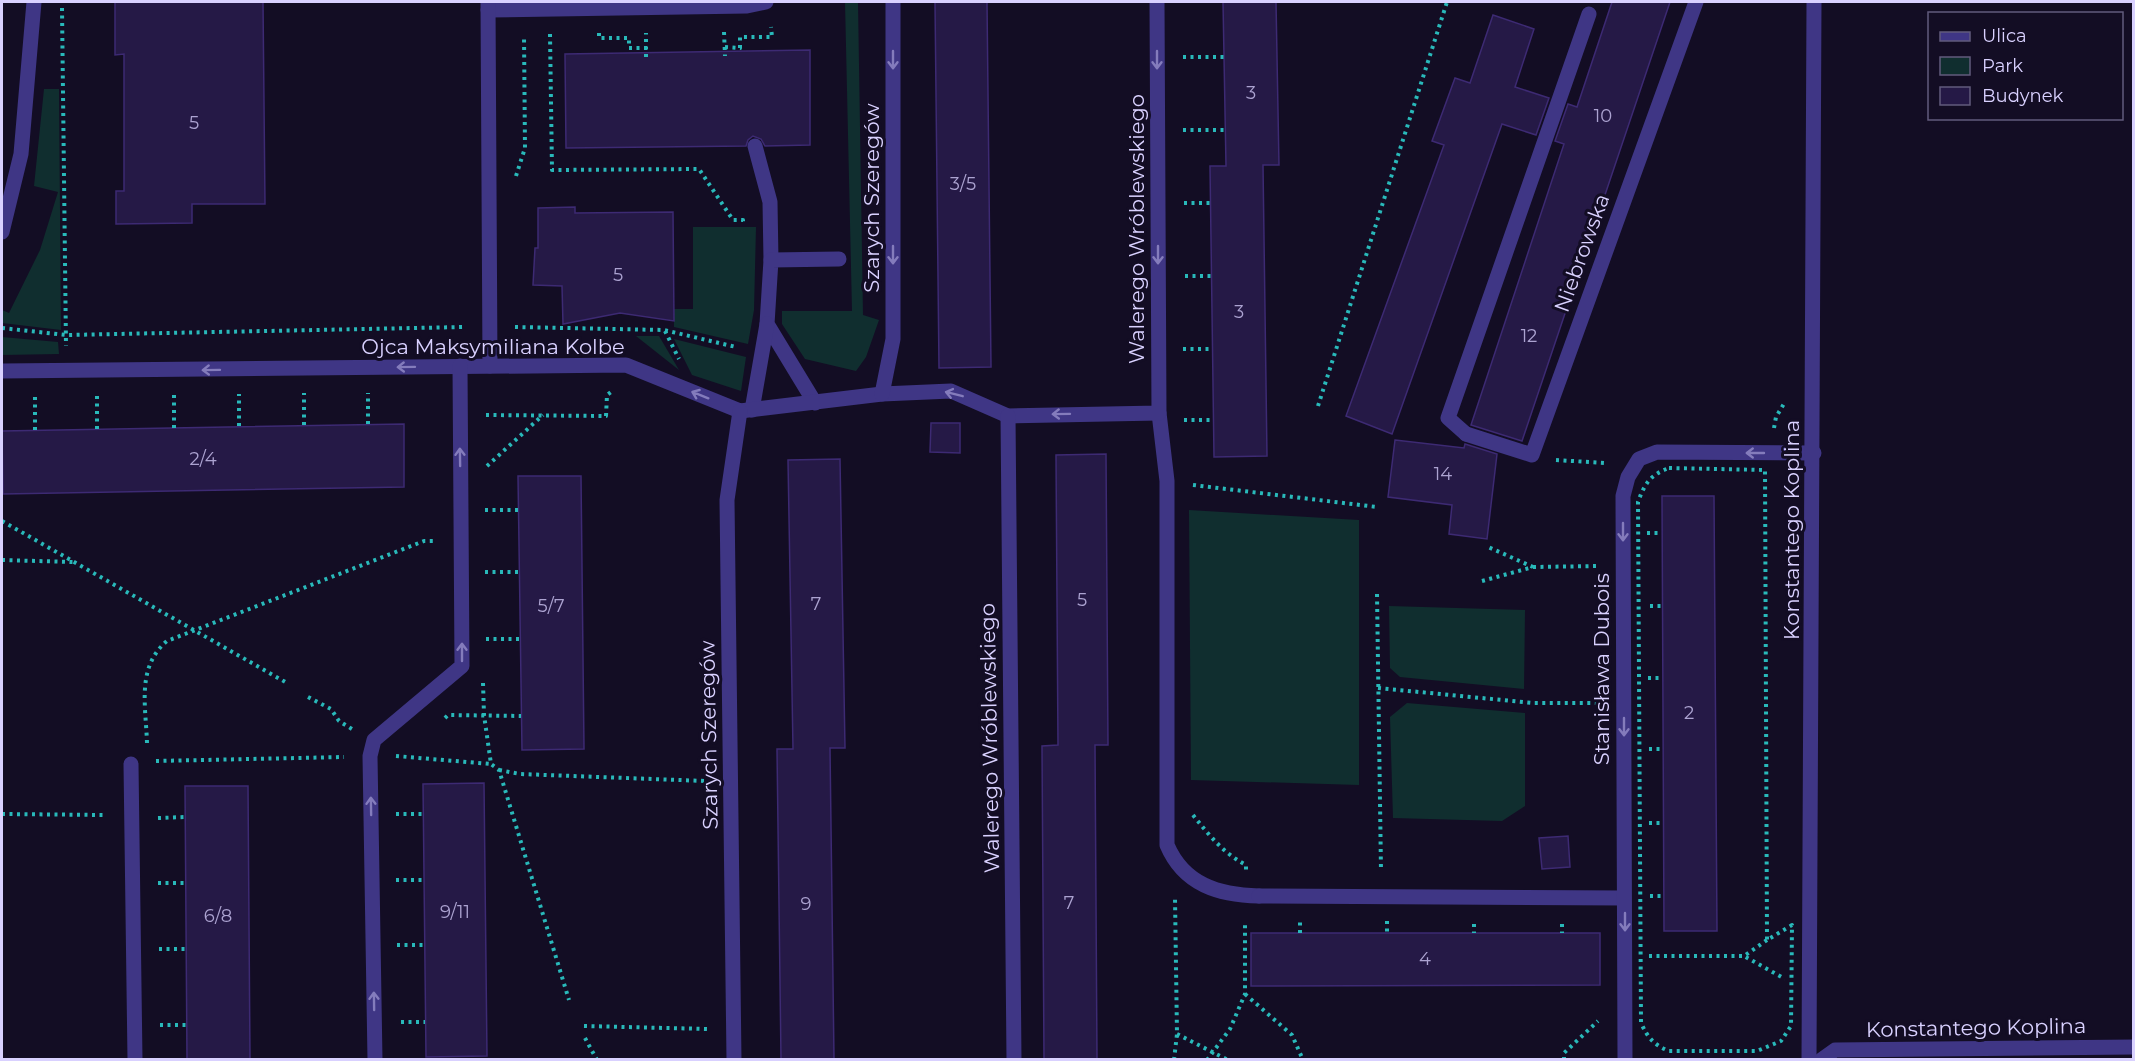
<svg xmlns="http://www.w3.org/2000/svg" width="2135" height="1061" font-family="Montserrat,sans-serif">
	<rect width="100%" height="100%" fill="#130d24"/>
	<!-- green -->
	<g fill="#102e2f">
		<polygon points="845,2 858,2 863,315 879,320 866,357 856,371 805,359 782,324 782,311 852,311"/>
		<polygon points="44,89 59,89 61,330 2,323 2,310 9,313 40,250 58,192 34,186"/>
		<polygon points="693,227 756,227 754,310 748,344 674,327 674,309 693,309"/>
		<polygon points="636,336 659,336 679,370"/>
		<polygon points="2,337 58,342 59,354 2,355"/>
		<polygon points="674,339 746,357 741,391 692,375"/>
		<polygon points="1189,510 1359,520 1359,785 1191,780"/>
		<polygon points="1389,606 1525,610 1524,689 1400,677 1390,668"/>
		<polygon points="1407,703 1525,713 1525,806 1502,821 1393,818 1390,717"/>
	</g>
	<!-- building -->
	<g fill="#251946" stroke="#3d2a73" stroke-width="1.5">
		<polygon points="115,2 263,2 265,204 192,204 192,223 116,224 116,191 124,191 124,54 115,55"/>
		<polygon points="935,2 987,2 991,367 939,368"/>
		<polygon points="1223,2 1276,2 1279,165 1263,165 1267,456 1214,457 1210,166 1226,166"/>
		<polygon points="1612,2 1670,2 1522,441 1471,425 1564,144 1555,141 1568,104 1577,107"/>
		<polygon points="1493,15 1534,29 1515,87 1549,98 1536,135 1502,124 1392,434 1346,416 1444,145 1432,141 1455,78 1470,83"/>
		<polygon points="810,50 810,145 765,146 761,139 753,136 748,140 746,146 566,148 565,54"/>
		<polygon points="575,207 575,213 673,212 674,321 620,313 563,324 562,286 533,285 535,248 538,248 538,208"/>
		<polygon points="931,423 960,423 960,453 930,452"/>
		<polygon points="404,424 404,487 3,494 2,431"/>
		<polygon points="1395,440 1464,448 1465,444 1497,454 1487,539 1449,534 1452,505 1388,497"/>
		<polygon points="1106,454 1108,745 1095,745 1097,1059 1044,1059 1042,746 1058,745 1056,455"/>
		<polygon points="840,459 845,748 830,748 834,1059 781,1059 777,749 793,749 788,460"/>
		<polygon points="518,476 581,476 584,749 522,750"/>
		<polygon points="1662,496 1714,496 1717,931 1664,931"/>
		<polygon points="484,783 487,1056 426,1057 423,784"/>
		<polygon points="185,786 248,786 250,1059 187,1059"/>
		<polygon points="1568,836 1570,867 1542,869 1539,838"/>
		<polygon points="1251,933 1600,933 1600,985 1251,986"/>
	</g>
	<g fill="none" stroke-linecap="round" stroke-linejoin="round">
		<!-- path -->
		<g stroke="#29b9ba" stroke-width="4" stroke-dasharray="3 4.5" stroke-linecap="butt">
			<polyline points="62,8 66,346"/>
			<polyline points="724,32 725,56"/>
			<polyline points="599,33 599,38 629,38 629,48 647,48"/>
			<polyline points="550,34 552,170 699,169 733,220 743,220 743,224"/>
			<polyline points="725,47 740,48 740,37 772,37 771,27"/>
			<polyline points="646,57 646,33"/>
			<polyline points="1183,57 1224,57"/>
			<polyline points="1183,130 1225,130"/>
			<polyline points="516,176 525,148 524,35"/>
			<polyline points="1184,203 1211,203"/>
			<polyline points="1185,276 1212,276"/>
			<polyline points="515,327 664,330 736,347"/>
			<polyline points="2,328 66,335 465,327"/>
			<polyline points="665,331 679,359"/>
			<polyline points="1183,349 1213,349"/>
			<polyline points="1318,406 1447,2"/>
			<polyline points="486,415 606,416 607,395 611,392"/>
			<polyline points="1184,420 1214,420"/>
			<polyline points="368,424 368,393"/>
			<polyline points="304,425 304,393"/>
			<polyline points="239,426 239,394"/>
			<polyline points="174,428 174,395"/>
			<polyline points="1774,428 1776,417 1785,402"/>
			<polyline points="97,429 97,396"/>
			<polyline points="35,430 35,397"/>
			<polyline points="1556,460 1605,463"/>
			<polyline points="487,466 543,415"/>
			<path d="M1669,468L1765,470L1767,940L1792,925L1791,1026L1781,1041L1757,1051H1669C1654,1045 1648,1038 1641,1023L1638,502C1645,483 1650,475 1669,468Z"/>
			<polyline points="1193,485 1377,507"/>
			<polyline points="485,510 519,510"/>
			<polyline points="2,521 287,683"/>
			<polyline points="1647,533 1662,533"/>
			<polyline points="2,560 73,562"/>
			<polyline points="1533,567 1598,566"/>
			<polyline points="485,572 519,572"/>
			<polyline points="1482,581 1533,567 1486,546"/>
			<polyline points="1377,594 1381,871"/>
			<polyline points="1650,606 1662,606"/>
			<polyline points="486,639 520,639"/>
			<polyline points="1648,678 1663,678"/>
			<polyline points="483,683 484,715 491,764 499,770 569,1000"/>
			<polyline points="1378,688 1533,703 1598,703"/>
			<polyline points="308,697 331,709 339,721 352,729"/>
			<polyline points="445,718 448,715 521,716"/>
			<path d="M147,743C146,707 136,667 167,641L424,541H436"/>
			<polyline points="1649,749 1663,749"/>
			<polyline points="396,756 491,764"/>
			<polyline points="156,761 344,757"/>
			<polyline points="499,770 520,774 705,781"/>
			<polyline points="2,814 104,815"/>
			<polyline points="396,814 423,814"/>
			<path d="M1193,815C1209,835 1223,853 1246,865V871"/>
			<polyline points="158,818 186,817"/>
			<polyline points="1649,823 1663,823"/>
			<polyline points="396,880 424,880"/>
			<polyline points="158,883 186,883"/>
			<polyline points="1650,896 1664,896"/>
			<polyline points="1387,921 1387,933"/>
			<polyline points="1474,924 1474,933"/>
			<polyline points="1562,924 1562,933"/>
			<polyline points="1300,933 1300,921"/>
			<polyline points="1767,940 1744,956 1785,979"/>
			<polyline points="397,945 425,945"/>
			<polyline points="159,949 187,949"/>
			<polyline points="1649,956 1744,956"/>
			<polyline points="1245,994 1292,1035 1303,1060"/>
			<polyline points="401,1022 425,1022"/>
			<polyline points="160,1025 187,1025"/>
			<polyline points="584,1026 708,1029"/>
			<polyline points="1177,1034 1228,1060"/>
			<polyline points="585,1038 597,1060"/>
			<polyline points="1174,1060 1177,1034 1175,898"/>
			<polyline points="1207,1060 1230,1029 1245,994 1245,921"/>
			<polyline points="1564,1060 1564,1053 1598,1021"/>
		</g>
		<!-- service -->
		<g stroke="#3f3685" stroke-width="15">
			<polyline points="488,10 747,6 766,2"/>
			<polyline points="755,146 770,202 771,260"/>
			<polyline points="815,403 767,324 771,260 839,259"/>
			<polyline points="752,410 767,324"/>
			<polyline points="1466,434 1448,418 1589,14"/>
		</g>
		<!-- pedestrian -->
		<path stroke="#3f3685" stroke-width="15" d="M1159,413L1167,481V845C1184,885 1219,895 1259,896"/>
		<!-- minor -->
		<g stroke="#3f3685" stroke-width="15">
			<polyline points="488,2 490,366"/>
			<polyline points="2,232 21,154 34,2"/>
			<polyline points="2,371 626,365 740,411 882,394 951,391 1008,416 1159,413 1157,2"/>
			<polyline points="882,394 893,339 893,2"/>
			<polyline points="1008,416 1014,1060"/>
			<polyline points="1466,434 1532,455 1696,2"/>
			<polyline points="131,764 135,1060"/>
			<polyline points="1259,896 1624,898"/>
			<polyline points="375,1060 370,756 374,740 462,666 460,366"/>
			<polyline points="734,1060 727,500 740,411"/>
			<polyline points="1625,1060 1623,496 1628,477 1639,459 1657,452 1814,453"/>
			<polyline points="1809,1060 1814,2"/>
			<polyline points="1821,1060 1835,1050 2134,1047"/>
		</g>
	</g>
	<!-- one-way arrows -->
	<defs><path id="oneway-shaft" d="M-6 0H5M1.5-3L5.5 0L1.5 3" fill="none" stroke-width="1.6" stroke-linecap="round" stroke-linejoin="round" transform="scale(1.5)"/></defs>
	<g stroke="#847cbc">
		<use href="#oneway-shaft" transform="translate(893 60) rotate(90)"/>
		<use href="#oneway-shaft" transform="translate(1157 60) rotate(90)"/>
		<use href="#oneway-shaft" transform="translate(893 255) rotate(90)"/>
		<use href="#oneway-shaft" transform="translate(1158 255) rotate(90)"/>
		<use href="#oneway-shaft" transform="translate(406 367) rotate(179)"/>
		<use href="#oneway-shaft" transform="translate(211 370) rotate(179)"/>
		<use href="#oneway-shaft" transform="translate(954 394) rotate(-166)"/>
		<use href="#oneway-shaft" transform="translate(700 395) rotate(-158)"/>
		<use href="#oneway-shaft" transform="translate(1061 414) rotate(179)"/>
		<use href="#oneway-shaft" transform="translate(1755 453) rotate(-180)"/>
		<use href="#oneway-shaft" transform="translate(460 457) rotate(-91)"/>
		<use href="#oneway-shaft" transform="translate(1623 532) rotate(90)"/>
		<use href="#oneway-shaft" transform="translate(462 652) rotate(-90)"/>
		<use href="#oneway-shaft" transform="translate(1624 727) rotate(90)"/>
		<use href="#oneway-shaft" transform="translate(371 806) rotate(-91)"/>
		<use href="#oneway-shaft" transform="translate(1625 922) rotate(90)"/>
		<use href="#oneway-shaft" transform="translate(374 1001) rotate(-91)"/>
	</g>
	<g text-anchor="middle" stroke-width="6" stroke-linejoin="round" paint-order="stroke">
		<!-- number labels -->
		<g font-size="18" fill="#aca3d1">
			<text x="1251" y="99">3</text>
			<text x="1603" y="122">10</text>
			<text x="194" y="129">5</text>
			<text x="963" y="190">3/5</text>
			<text x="618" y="281">5</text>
			<text x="1239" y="318">3</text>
			<text x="1529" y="342">12</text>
			<text x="203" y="465">2/4</text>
			<text x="1443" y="480">14</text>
			<text x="1082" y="606">5</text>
			<text x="816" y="610">7</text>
			<text x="551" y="612">5/7</text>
			<text x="1689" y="719">2</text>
			<text x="1069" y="909">7</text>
			<text x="806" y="910">9</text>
			<text x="455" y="918">9/11</text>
			<text x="218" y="922">6/8</text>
			<text x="1425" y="965">4</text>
		</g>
		<!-- street labels -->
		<g font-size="21" fill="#d9d1ff" stroke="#130d24">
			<text transform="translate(872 198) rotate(-90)" y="7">Szarych Szeregów</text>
			<text transform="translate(1137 229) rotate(-90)" y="7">Walerego Wróblewskiego</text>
			<text transform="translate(1582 253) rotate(-70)" y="7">Niebrowska</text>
			<text x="493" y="354">Ojca Maksymiliana Kolbe</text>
			<text transform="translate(1792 530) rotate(-90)" y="7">Konstantego Koplina</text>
			<text transform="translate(1602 669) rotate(-90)" y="7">Stanisława Dubois</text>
			<text transform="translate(709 735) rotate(-91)" y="7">Szarych Szeregów</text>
			<text transform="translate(990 738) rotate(-91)" y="7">Walerego Wróblewskiego</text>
			<text transform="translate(1976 1028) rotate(-1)" y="7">Konstantego Koplina</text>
		</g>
	</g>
	<!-- border -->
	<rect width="2135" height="1061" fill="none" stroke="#d9d1ff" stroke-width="6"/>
	<!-- legend -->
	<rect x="1928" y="12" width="195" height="108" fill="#130d24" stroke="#625b7c" stroke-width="1.5"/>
	<rect x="1940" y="32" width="30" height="9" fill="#3f3685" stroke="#625b7c" stroke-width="1.5"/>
	<text x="1982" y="42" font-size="18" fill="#d9d1ff">Ulica</text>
	<rect x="1940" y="57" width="30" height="18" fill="#102e2f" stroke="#625b7c" stroke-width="1.5"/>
	<text x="1982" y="72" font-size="18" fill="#d9d1ff">Park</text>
	<rect x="1940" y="87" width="30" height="18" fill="#251946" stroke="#625b7c" stroke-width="1.5"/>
	<text x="1982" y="102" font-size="18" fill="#d9d1ff">Budynek</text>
</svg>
